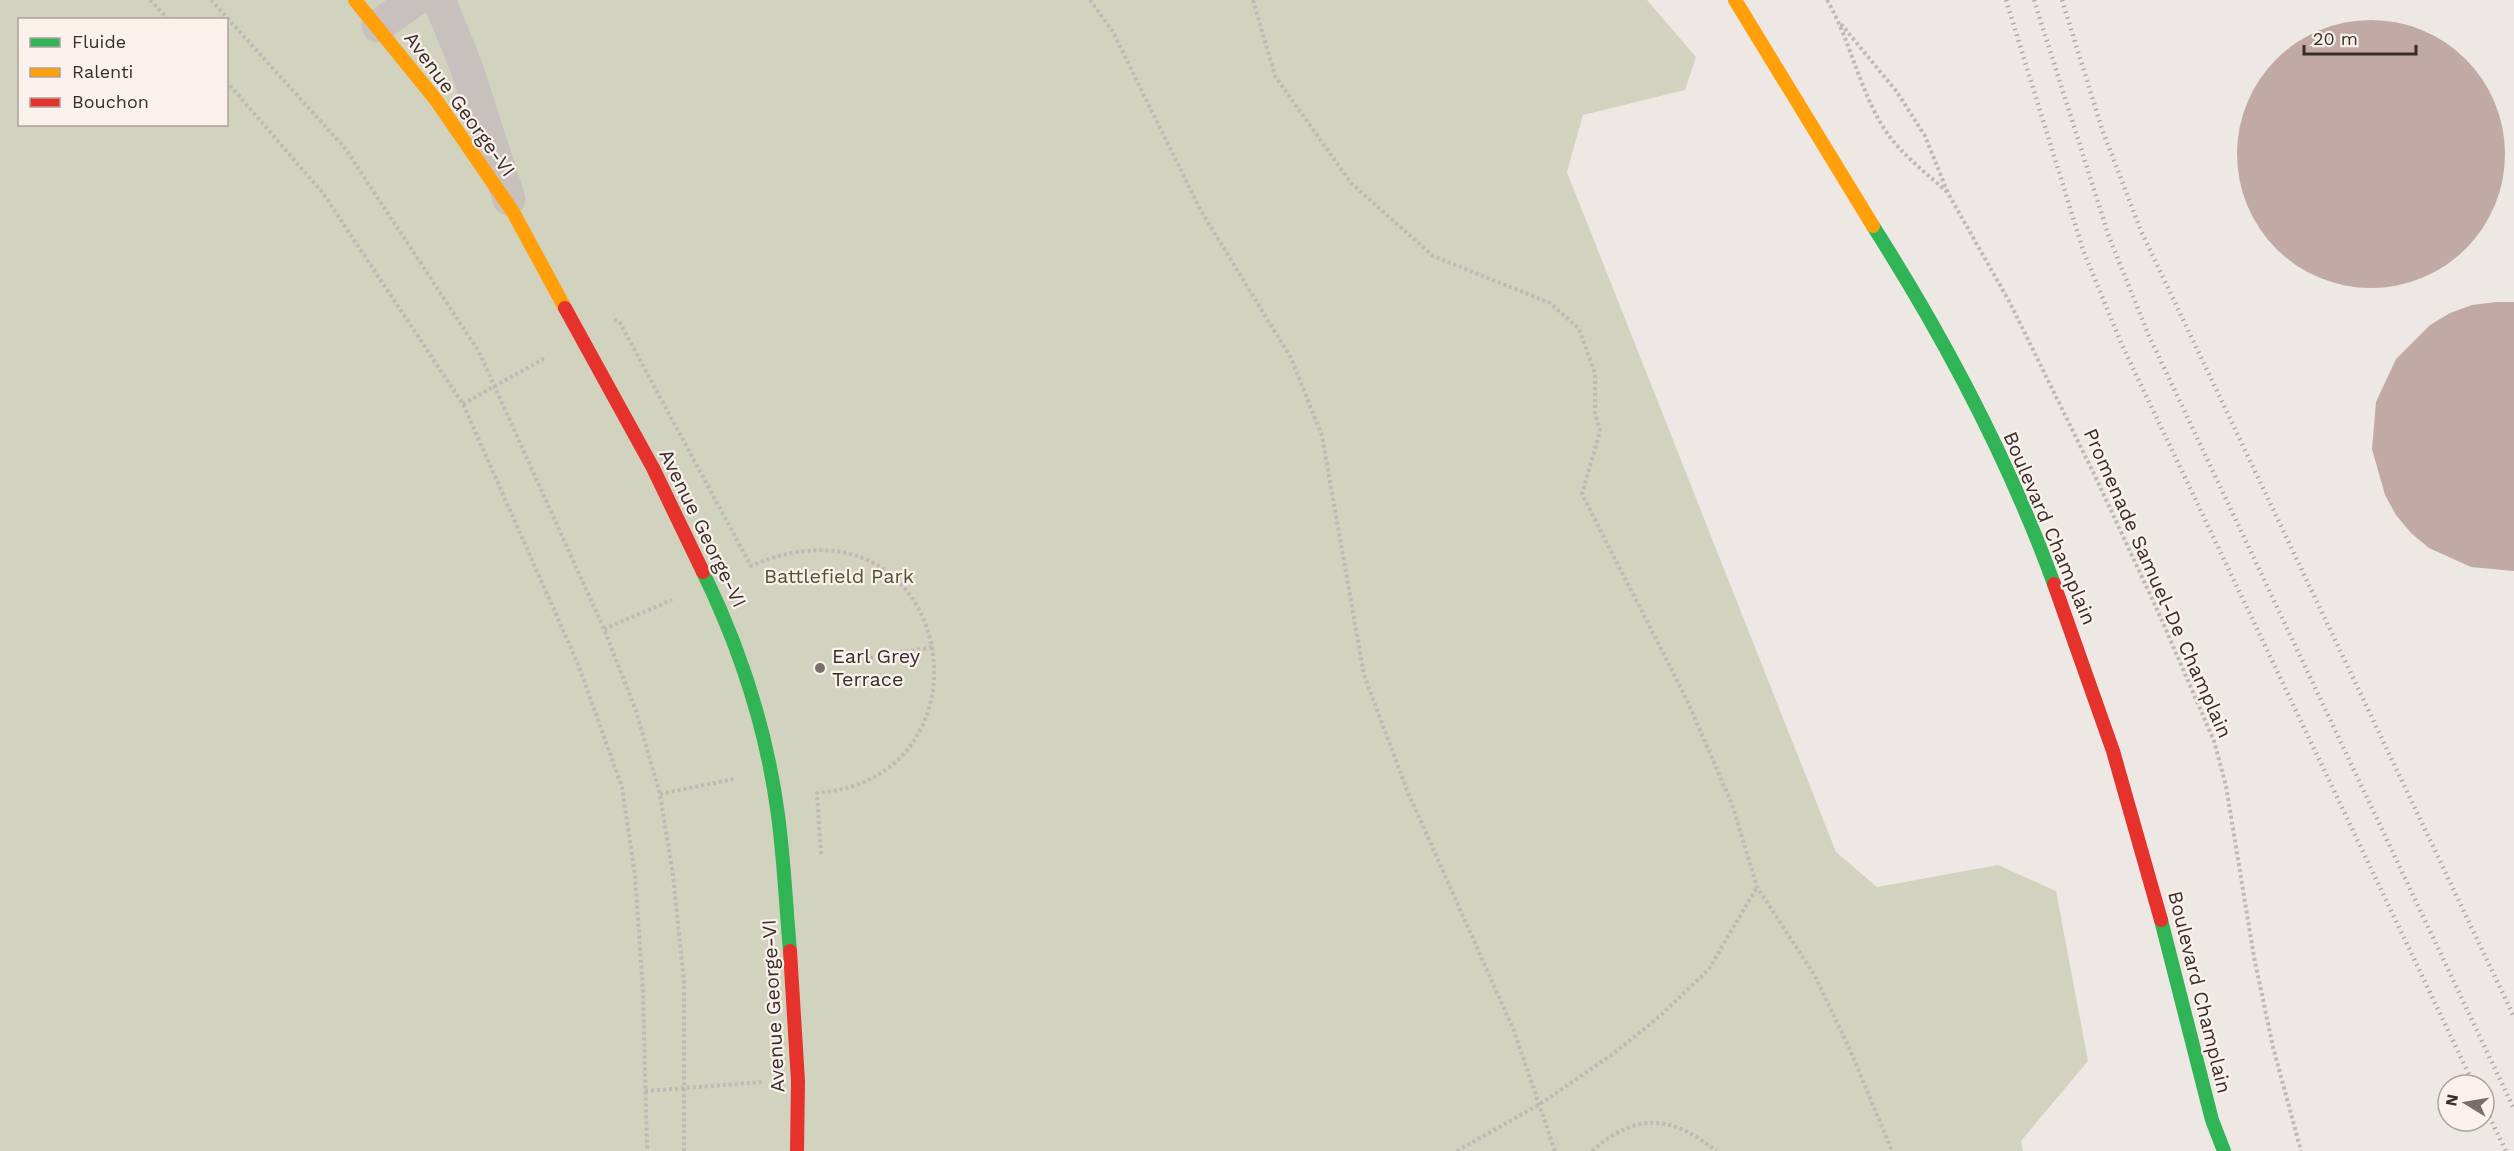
<svg xmlns="http://www.w3.org/2000/svg" width="2514" height="1151" font-family="'Work Sans',sans-serif">
	<rect width="100%" height="100%" fill="#eee8e4"/>
	<!-- green -->
	<path fill="#d2d3bf" fill-rule="evenodd" d="M0,0H1647L1696,57L1685,90L1583,115L1567,172L1836,852L1877,887L1998,865L2056,891L2088,1061L2021,1141L2023,1151H0ZM20,20H226V124H20Z"/>
	<!-- building -->
	<g fill="#c1aaa6">
		<circle cx="2371" cy="154" r="134"/>
		<polygon points="2496,302 2514,302 2514,571 2471,567 2429,548 2411,533 2396,515 2385,495 2372,449 2376,402 2396,359 2430,325 2450,313 2472,305"/>
	</g>
	<g fill="none" stroke-linecap="round" stroke-linejoin="round">
		<!-- path -->
		<g stroke="#c0b8b5" stroke-width="4" stroke-dasharray="3 3" stroke-linecap="butt">
			<polyline points="150,0 169,20"/>
			<polyline points="211,0 345,148 479,352 604,629 636,711 660,794 673,875 684,982 684,1151"/>
			<polyline points="1090,0 1113,32 1201,211 1291,358 1322,436 1364,675 1407,790 1514,1031 1555,1151"/>
			<polyline points="1253,0 1275,76 1351,183 1433,256 1550,303 1579,329 1595,373 1595,413 1600,431 1582,494 1686,698 1732,804 1757,887 1815,976 1851,1052 1892,1151"/>
			<path d="M1827,0C1851,41 1859,90 1885,130C1901,154 1925,172 1947,192"/>
			<polyline points="1841,24 1897,92 1925,136 1948,193 2010,303 2096,478 2160,616 2214,741 2226,786 2254,957 2273,1047 2301,1151"/>
			<polyline points="226,81 322,192 463,404 578,664 622,787 635,876 643,990 647,1151"/>
			<path d="M614,320L619,321L751,566C952,479 1007,778 817,793L821,854"/>
			<polyline points="463,404 545,358"/>
			<polyline points="604,629 672,600"/>
			<polyline points="870,658 933,647"/>
			<polyline points="660,794 734,779"/>
			<polyline points="645,1091 763,1082"/>
			<polyline points="1457,1151 1540,1104 1613,1054 1660,1016 1709,969 1757,887"/>
			<path d="M1592,1151C1636,1112 1672,1115 1716,1151"/>
		</g>
		<!-- street -->
		<g stroke="#c7c0bd" stroke-width="33">
			<polyline points="439,0 466,66 509,199"/>
			<polyline points="378,26 415,0"/>
		</g>
		<!-- fast -->
		<g stroke="#30b455" stroke-width="14">
			<path d="M1873,226C1945,339 2008,458 2054,584"/>
			<path d="M703,572C740,648 767,732 778,815C784,860 786,906 790,951"/>
			<polyline points="2161,920 2212,1120 2224,1151"/>
		</g>
		<!-- slow -->
		<g stroke="#ff9f0a" stroke-width="14">
			<polyline points="355,0 436,100 513,212 565,308"/>
			<polyline points="1735,0 1873,226"/>
		</g>
		<!-- jam -->
		<g stroke="#e5322d" stroke-width="14">
			<polyline points="565,308 653,468 703,572"/>
			<polyline points="2054,584 2113,751 2161,920"/>
			<polyline points="790,951 798,1081 797,1151"/>
		</g>
		<!-- rail -->
		<g stroke="#afa9a7" stroke-width="4.5" stroke-dasharray="1.5 4.5" stroke-linecap="butt">
			<polyline points="2006,0 2083,250 2122,345 2474,1085"/>
			<polyline points="2034,0 2109,237 2149,336 2514,1109"/>
			<polyline points="2062,0 2102,129 2141,231 2514,1017"/>
			<polyline points="2484,1106 2506,1151"/>
		</g>
	</g>
	<!-- markers -->
	<circle fill="#786e6b" stroke="#faf1ec" stroke-width="2" cx="820" cy="668" r="6"/>
	<g text-anchor="middle" stroke-width="4.5" stroke-linejoin="round" paint-order="stroke">
		<!-- street labels -->
		<g font-size="20" fill="#382d2a" stroke="#faf1ec">
			<text transform="translate(460 104) rotate(54)" y="7">Avenue George-VI</text>
			<text transform="translate(703 528) rotate(64)" y="7">Avenue George-VI</text>
			<text transform="translate(2050 528) rotate(67)" y="7">Boulevard Champlain</text>
			<text transform="translate(2158 583) rotate(66)" y="7">Promenade Samuel-De Champlain</text>
			<text transform="translate(2200 992) rotate(76)" y="7">Boulevard Champlain</text>
			<text transform="translate(773 1006) rotate(-93)" y="7">Avenue George-VI</text>
		</g>
		<!-- park labels -->
		<g font-size="20" fill="#4e562f" stroke="#faf1ec">
			<text x="839" y="583">Battlefield Park</text>
		</g>
		<!-- poi labels -->
		<g font-size="20" fill="#382d2a" stroke="#faf1ec" text-anchor="start">
			<text x="832" y="663">Earl Grey<tspan x="832" dy="23">Terrace</tspan></text>
		</g>
	</g>
	<!-- legend -->
	<rect x="18" y="18" width="210" height="108" fill="#faf1ec" stroke="#aca39e" stroke-width="1.5"/>
	<rect x="30" y="38" width="30" height="9" fill="#30b455" stroke="#aca39e" stroke-width="1.5"/>
	<text x="72" y="48" font-size="18" fill="#382d2a">Fluide</text>
	<rect x="30" y="68" width="30" height="9" fill="#ff9f0a" stroke="#aca39e" stroke-width="1.5"/>
	<text x="72" y="78" font-size="18" fill="#382d2a">Ralenti</text>
	<rect x="30" y="98" width="30" height="9" fill="#e5322d" stroke="#aca39e" stroke-width="1.5"/>
	<text x="72" y="108" font-size="18" fill="#382d2a">Bouchon</text>
	<!-- north arrow -->
	<g transform="translate(2466 1103) rotate(281)"><circle r="28" fill="#faf1ec" stroke="#aca39e" stroke-width="1.5"/>
	<path d="M0-4.5L10 22L0 15L-10 22Z" fill="#786e6b"/>
	<text y="-9" font-size="16" font-weight="bold" text-anchor="middle" fill="#382d2a">N</text>
	</g>
	<!-- scale -->
	<path d="M2304 45v9h112v-9" fill="none" stroke="#382d2a" stroke-width="3"/>
	<text x="2313" y="45" font-size="18" fill="#382d2a" stroke="#faf1ec" stroke-width="4.5" paint-order="stroke">20 m</text>
</svg>
